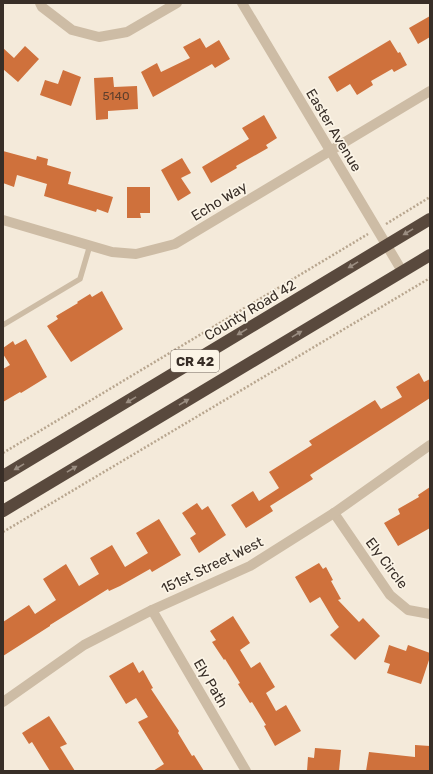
<svg xmlns="http://www.w3.org/2000/svg" width="433" height="774" font-family="Rubik,sans-serif">
	<rect width="100%" height="100%" fill="#f4eada"/>
	<!-- building -->
	<g fill="#cf713c">
		<polygon points="430,16 430,37 418,44 409,28"/>
		<polygon points="200,38 206,48 219,40 230,59 215,68 212,64 153,97 141,72 157,63 161,72 190,58 183,47"/>
		<polygon points="390,40 398,53 400,52 407,65 394,72 392,69 371,81 373,85 357,95 350,84 337,92 328,77"/>
		<polygon points="25,46 39,59 18,82 3,69 3,48 14,58"/>
		<polygon points="63,70 81,77 71,106 40,95 45,80 58,84"/>
		<polygon points="113,77 114,87 137,86 138,109 108,111 108,119 96,120 94,78"/>
		<polygon points="264,115 277,138 266,145 268,148 236,166 237,168 211,183 202,167 249,139 242,128"/>
		<polygon points="3,151 36,160 37,156 48,159 47,165 71,172 68,184 113,197 108,213 97,209 96,212 44,196 47,184 17,175 14,187 3,183"/>
		<polygon points="182,158 191,173 181,178 191,193 178,201 161,170"/>
		<polygon points="127,187 150,187 150,213 140,213 141,218 127,218"/>
		<polygon points="102,291 123,329 71,362 47,326 58,319 56,316 78,303 77,302 90,294 92,297"/>
		<polygon points="26,339 47,377 21,393 20,392 3,402 3,369 10,365 3,354 3,348 13,341 15,345"/>
		<polygon points="419,373 424,382 430,379 430,398 310,475 313,479 270,506 273,511 246,528 231,505 253,491 259,501 279,488 269,472 312,445 309,441 375,400 381,409 402,397 396,387"/>
		<polygon points="430,487 430,528 398,546 384,523 400,514 398,509 419,497 418,495"/>
		<polygon points="197,503 202,510 208,506 226,535 199,553 190,538 196,534 182,513"/>
		<polygon points="159,519 181,555 152,572 150,569 120,586 109,591 108,589 50,625 50,626 3,656 3,622 29,605 35,614 56,600 43,579 66,564 79,586 99,574 90,558 112,545 125,567 148,553 136,533"/>
		<polygon points="319,563 323,569 326,567 333,580 331,581 341,599 338,600 359,622 363,618 380,636 355,660 330,635 339,627 335,622 320,597 310,603 295,577"/>
		<polygon points="233,616 250,643 240,650 251,668 260,662 275,687 266,693 276,711 286,705 301,731 275,746 264,726 266,725 252,702 250,703 238,684 240,683 225,659 224,660 212,642 216,640 210,631"/>
		<polygon points="389,645 406,651 408,645 430,653 430,657 421,684 387,673 390,664 384,662"/>
		<polygon points="133,662 139,673 143,670 153,688 151,689 179,731 178,733 192,756 194,755 204,771 153,771 164,764 138,722 148,717 136,698 126,704 109,676"/>
		<polygon points="49,716 67,744 60,747 75,771 50,771 32,742 29,744 22,733"/>
		<polygon points="415,745 430,746 430,771 366,771 369,752 415,757"/>
		<polygon points="315,748 341,750 339,771 307,771 308,757 314,758"/>
	</g>
	<g fill="none" stroke-linecap="round" stroke-linejoin="round">
		<!-- path -->
		<g stroke="#b8a68f" stroke-width="2.5" stroke-dasharray="2 2" stroke-linecap="butt">
			<polyline points="386,224 430,197"/>
			<polyline points="3,453 368,234"/>
			<polyline points="3,532 430,278"/>
		</g>
		<!-- lane -->
		<polyline stroke="#cdbca5" stroke-width="5.5" points="3,325 80,279 90,245"/>
		<!-- street -->
		<g stroke="#cdbca5" stroke-width="10">
			<polyline points="40,3 42,7 72,30 99,37 127,32 177,3"/>
			<polyline points="242,3 402,271"/>
			<polyline points="3,220 112,252 136,254 175,244 430,91"/>
			<polyline points="334,513 390,595 408,610 430,614"/>
			<polyline points="152,610 246,771"/>
			<polyline points="3,702 84,645 152,610 250,566 334,513 430,445"/>
		</g>
		<!-- highway -->
		<g stroke="#59493d" stroke-width="12">
			<polyline points="3,476 430,219"/>
			<polyline points="3,511 430,255"/>
		</g>
	</g>
	<!-- one-way arrows -->
	<defs><path id="oneway-solid" d="M-6-.8H1V-3.2L6.5 0L1 3.2V.8H-6Z"/></defs>
	<g fill="#9a8d81">
		<use href="#oneway-solid" transform="translate(408 232) rotate(149)"/>
		<use href="#oneway-solid" transform="translate(353 265) rotate(149)"/>
		<use href="#oneway-solid" transform="translate(242 332) rotate(149)"/>
		<use href="#oneway-solid" transform="translate(297 334) rotate(-31)"/>
		<use href="#oneway-solid" transform="translate(131 400) rotate(149)"/>
		<use href="#oneway-solid" transform="translate(184 402) rotate(-31)"/>
		<use href="#oneway-solid" transform="translate(19 467) rotate(149)"/>
		<use href="#oneway-solid" transform="translate(72 469) rotate(-31)"/>
	</g>
	<g text-anchor="middle" stroke-width="3.5" stroke-linejoin="round" paint-order="stroke">
		<!-- number labels -->
		<g font-size="12" fill="#5e3f2c">
			<text x="116" y="100">5140</text>
		</g>
		<!-- shield labels -->
		<rect fill="#fbf4e6" stroke="#726960" stroke-width="1" x="171" y="350" width="48" height="22" rx="3"/>
		<g font-size="13" font-weight="bold" fill="#382e27">
			<text x="195" y="366">CR 42</text>
		</g>
		<!-- street labels -->
		<g font-size="14" fill="#382e27" stroke="#fbf4e6">
			<text transform="translate(334 130) rotate(59)" y="5">Easter Avenue</text>
			<text transform="translate(219 201) rotate(-31)" y="5">Echo Way</text>
			<text transform="translate(250 310) rotate(-31)" y="5">County Road 42</text>
			<text transform="translate(387 563) rotate(53)" y="5">Ely Circle</text>
			<text transform="translate(212 565) rotate(-26)" y="5">151st Street West</text>
			<text transform="translate(211 683) rotate(60)" y="5">Ely Path</text>
		</g>
	</g>
	<!-- border -->
	<rect width="433" height="774" fill="none" stroke="#382e27" stroke-width="8"/>
</svg>
